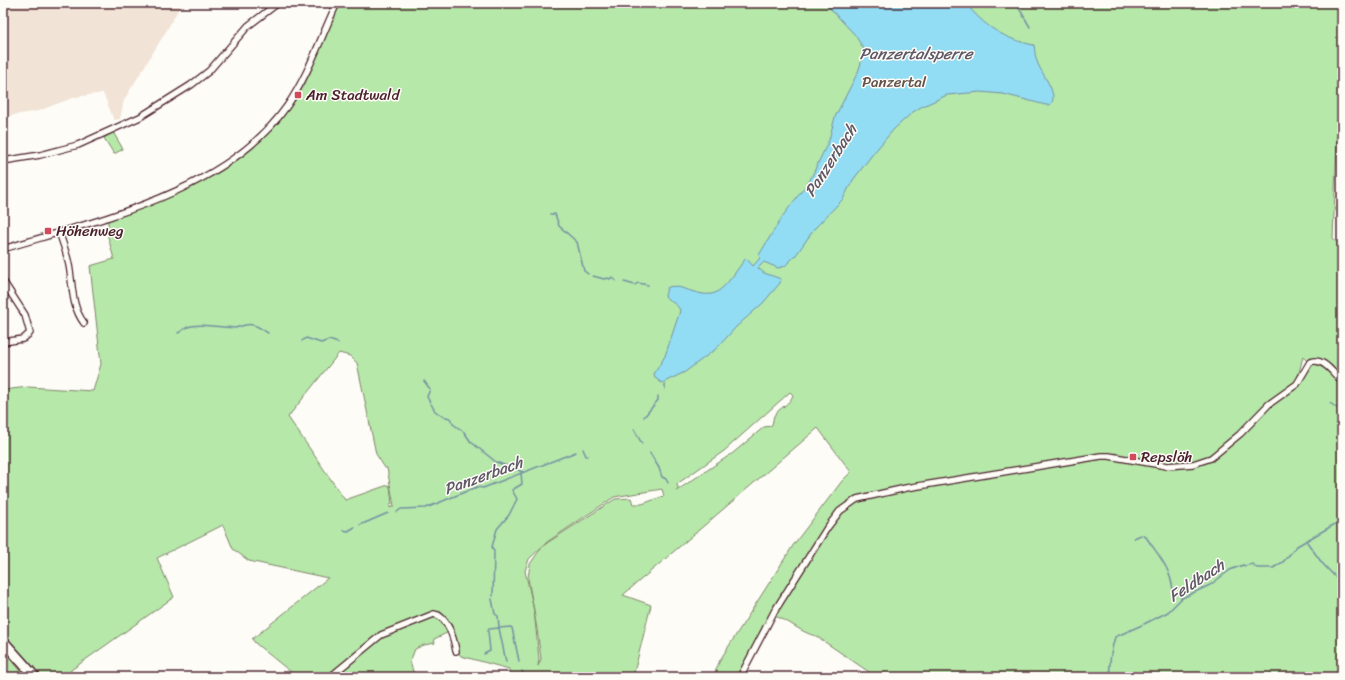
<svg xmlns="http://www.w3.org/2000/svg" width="1345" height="680" font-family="Sriracha,sans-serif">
	<rect width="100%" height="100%" fill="#fdfcf7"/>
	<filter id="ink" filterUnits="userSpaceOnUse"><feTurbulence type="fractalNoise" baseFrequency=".025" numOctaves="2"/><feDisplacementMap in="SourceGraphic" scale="8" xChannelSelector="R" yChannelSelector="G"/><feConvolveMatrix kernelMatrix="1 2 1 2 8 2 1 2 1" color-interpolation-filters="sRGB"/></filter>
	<g filter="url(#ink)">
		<!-- built -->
		<polygon fill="#f1e3d5" points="3,3 182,3 165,33 124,100 120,119 114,120 103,93 75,97 38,111 3,117"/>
		<!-- green -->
		<g fill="#b6e8a9" stroke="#80846a" fill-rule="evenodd">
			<path d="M337,3H1342V114L1338,117L1333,238L1342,249V379L1323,361L1317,359L1308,362L1303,357L1297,380L1227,444L1211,457L1193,463L1167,464L1144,461L1116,454L1102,453L945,479L950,483L1110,458L1163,467H1182L1205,463L1221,453L1244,433L1274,402L1297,386L1309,365L1314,363L1327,370L1342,384V677H872L869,672L816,636C801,633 789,620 774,616L831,526L848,507L865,498L862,495L840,509L830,522L775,606L737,677H713L720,660L794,544L842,481L851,472L818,428L623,595L651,605L633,677H509V669L461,656L456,651C456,637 450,622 440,611L426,615L428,617H437L445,624L449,632L434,639L435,643L424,645L415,649L410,662L415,677H332L375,641L374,638L328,677H297L255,643L252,639L328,578L249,561L233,549L223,525L157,558L174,597L71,670L69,677H39L3,636V390L28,387L93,391L101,364L90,266L114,259L108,237V217C177,193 256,161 295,94C311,66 323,33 337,3ZM339,353L350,356L357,363L376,454L385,468H387L394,506L390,508V505L392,504L390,486L388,485L345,500L288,417ZM790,392L793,395C790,404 781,407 775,414C772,418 774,422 771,426L764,427L733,453L676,491L678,488L677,484L724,451ZM662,489L664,496L642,504H633L631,498L615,499L547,543L541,548L530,564L528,578L537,629L541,659L538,666L539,659L534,610L525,571L529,559L547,542L614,497Z"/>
			<polygon points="113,132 123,149 114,154 104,138"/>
			<polygon points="3,650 26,677 3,677"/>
		</g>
		<!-- water -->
		<path fill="#92ddf3" stroke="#7591a3" d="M825,3H966C983,26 1006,40 1034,45C1035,51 1035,58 1038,64C1042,74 1060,96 1050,105H1046L1003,94L980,92L947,95L921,107L913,112L894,129L872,155L853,180L843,199L815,228L796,255L785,266L778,268L764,262L758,268L764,273L781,279L780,283L763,303L736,327L717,348L685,372L662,383L655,378L654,374L665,356L680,311C678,303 670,303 665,296L667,288C676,281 699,299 715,293C728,286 737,269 746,258L753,266L760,258L759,255L782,217L810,180L829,140L835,117L858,72L865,51L855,35Z"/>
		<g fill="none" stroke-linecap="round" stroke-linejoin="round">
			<!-- stream -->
			<g stroke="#7591a3" stroke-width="1.5">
				<polyline points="1016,3 1030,27"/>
				<polyline points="550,214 555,214 559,226 577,242 584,271 588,274"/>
				<polyline points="593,276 604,279 607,278 610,279 612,277 616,281"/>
				<polyline points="624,282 635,285 638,283 648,285"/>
				<path d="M178,333C182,331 183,329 186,328C196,322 223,328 235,328C240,327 247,323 253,325C258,326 263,330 268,333"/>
				<polyline points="302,341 306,338 321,343 329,340 338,343"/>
				<polyline points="424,381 430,389 427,397 435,411 442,416 450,418 453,424 464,432 471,442 496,462 523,472"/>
				<polyline points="665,389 665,383"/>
				<polyline points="1330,403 1342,412"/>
				<polyline points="644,417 658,400 658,396"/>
				<polyline points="634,429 642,444"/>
				<polyline points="583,449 586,456 588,456"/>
				<polyline points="650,453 659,468 662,477 666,479 668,483"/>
				<polyline points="397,512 401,509 426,508 477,487 483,488 576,452"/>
				<polyline points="360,525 388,513"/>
				<polyline points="343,530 348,531 355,527"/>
				<path d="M1134,538L1141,535L1146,537C1158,555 1171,568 1173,591L1182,598"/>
				<polyline points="1307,542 1322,563 1342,584"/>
				<polyline points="493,596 494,551 492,547 497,529 509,515 517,499 512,490 522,484 521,473"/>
				<polyline points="492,599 495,614 498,616 499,628 511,627 512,628 519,661"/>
				<polyline points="1144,624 1168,612 1182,598 1210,585 1230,570 1243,565 1245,566 1252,564 1257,568 1273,568 1283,562 1297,546 1342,520"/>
				<polyline points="484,654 490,651 488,631 489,629 499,628 506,662"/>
				<polyline points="522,671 524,677"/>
				<path d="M1104,677L1106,675L1110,674C1109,662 1112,647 1115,637L1142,625"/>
			</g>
			<defs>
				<g id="minor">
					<polyline points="3,161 40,155 78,145 140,117 191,85 209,71 248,26 278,3"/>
					<path d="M59,232C63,243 67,254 69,265C73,285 71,306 84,323"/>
					<path d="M3,249C98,220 227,192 287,106C308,76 321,37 337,3"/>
					<polyline points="3,281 25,315 30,333 23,339 3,342"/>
					<path d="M330,677L381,635L434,614C448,616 454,640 456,651"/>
					<path d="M740,677L774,612L827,528L840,511L857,499L906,488L1101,456H1109L1167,466L1193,464L1211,458L1240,434L1269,404L1297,384L1310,362C1324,357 1332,373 1342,381"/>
				</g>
				<polyline id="primary" points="3,641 35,677"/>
			</defs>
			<!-- minor casing -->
			<use href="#minor" stroke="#4a1f2b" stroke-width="8"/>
			<!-- primary casing -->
			<use href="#primary" stroke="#4a1f2b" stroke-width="12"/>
			<!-- minor -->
			<use href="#minor" stroke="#fdfcf7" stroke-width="5.5"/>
			<!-- primary -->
			<use href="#primary" stroke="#fdfcf7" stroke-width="9"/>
		</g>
	</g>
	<!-- markers -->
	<g fill="#d1495b" stroke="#fdfcf7" stroke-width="1.5">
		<rect x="294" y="91" width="8" height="8" rx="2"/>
		<rect x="44" y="227" width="8" height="8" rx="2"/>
		<rect x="1129" y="453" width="8" height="8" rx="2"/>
	</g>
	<g text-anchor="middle" stroke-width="3" stroke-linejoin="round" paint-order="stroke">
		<!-- park labels -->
		<g font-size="15" fill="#65514a" stroke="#fdfcf7">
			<text x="894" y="87">Panzertal</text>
		</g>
		<!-- poi labels -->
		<g font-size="15" fill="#4a1f2b" stroke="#fdfcf7" text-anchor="start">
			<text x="306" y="100">Am Stadtwald</text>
			<text x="56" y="236">Höhenweg</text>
			<text x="1141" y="462">Repslöh</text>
		</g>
		<!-- water labels -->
		<g font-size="16" font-style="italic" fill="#605867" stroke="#fdfcf7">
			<text x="916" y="59">Panzertalsperre</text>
			<text transform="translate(830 160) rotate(-57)" y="6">Panzerbach</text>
			<text transform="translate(483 475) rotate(-20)" y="6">Panzerbach</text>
			<text transform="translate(1196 580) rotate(-33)" y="6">Feldbach</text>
		</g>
	</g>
	<!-- margin -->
	<rect width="1345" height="680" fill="none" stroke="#fdfcf7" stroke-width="16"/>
	<rect x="8" y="8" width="1329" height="664" fill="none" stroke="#4a1f2b" stroke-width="1.5" filter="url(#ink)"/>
</svg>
